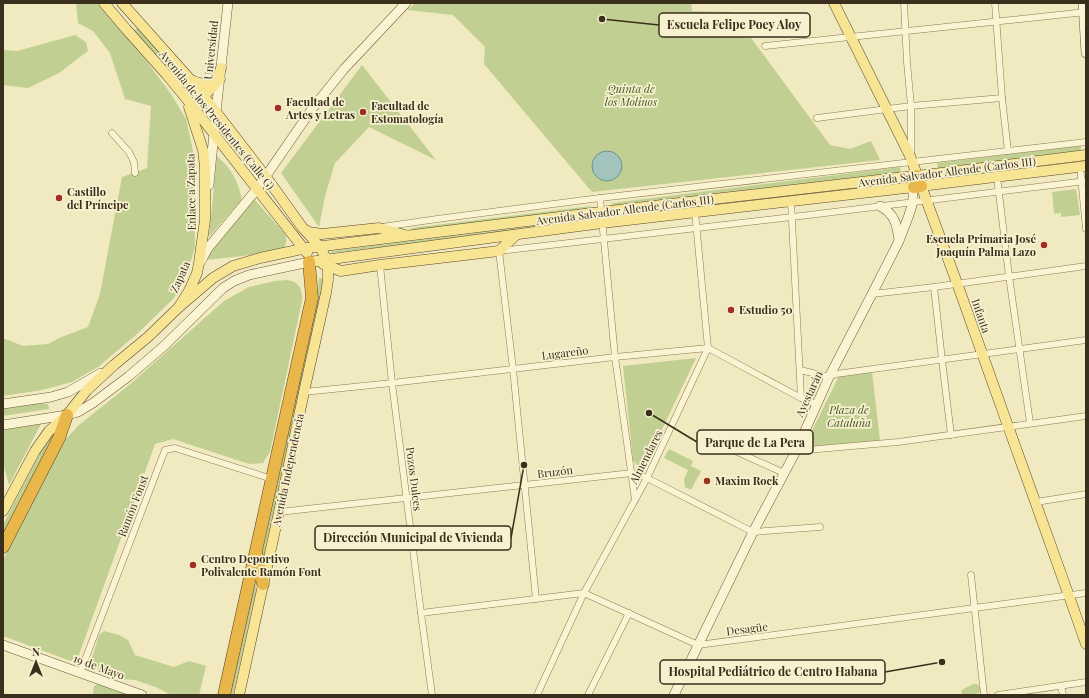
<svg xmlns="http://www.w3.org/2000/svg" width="1089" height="698" font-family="'Playfair Display',serif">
	<rect width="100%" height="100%" fill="#f1e9bf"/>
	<!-- green -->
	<g fill="#c1d092">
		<polygon points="76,3 97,3 145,59 171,94 186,119 193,151 195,246 188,273 174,298 137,334 98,367 72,382 42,390 3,396 3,338 23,346 48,344 59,338 88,327 100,294 122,177 147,168 151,106 125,99 110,53 93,31 78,23"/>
		<polygon points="416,3 691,3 692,11 732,12 830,145 850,149 871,141 880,160 592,192 484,64 485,47 453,15 407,10"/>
		<polygon points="137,28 140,29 191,87 194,92 192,96 188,94 135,32 135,30"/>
		<polygon points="75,35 86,42 88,51 59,73 28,88 3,85 3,50 17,51"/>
		<polygon points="362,65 436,160 369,127 335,163 325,196 319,227 281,173"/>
		<polygon points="1081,145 1081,151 938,169 937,163"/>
		<path d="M217,156C233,171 236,178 242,199L209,237Z"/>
		<polygon points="900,167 901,173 613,209 612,203"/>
		<polygon points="909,179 909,182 605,220 604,217"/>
		<polygon points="1076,189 1080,215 1061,217 1061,213 1054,214 1052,192"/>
		<path d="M254,199L285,234C288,241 286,247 280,252L206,260L208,255Z"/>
		<polygon points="591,206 592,212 419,233 411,228"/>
		<polygon points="599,218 599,221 332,253 331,251"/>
		<polygon points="319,278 321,278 323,280 322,292 263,565 262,552 318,291"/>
		<path d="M287,280C299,281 303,290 302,301L270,452L263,463L249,464L173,439L155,444L76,663L3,636V560L60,445L79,425L129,385L224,301L249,287L275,281Z"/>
		<polygon points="696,358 646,463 642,466 637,465 633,460 623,366"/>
		<polygon points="872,372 880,441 808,448 805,445 839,376"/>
		<polygon points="36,403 48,404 49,409 3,416 3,408"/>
		<polygon points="42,422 9,485 3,463 3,430"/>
		<polygon points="56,430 51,442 16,509 3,536 3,525 10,511 42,450"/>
		<polygon points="669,449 693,461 691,466 701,471 691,490 685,487 684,480 688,470 664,458"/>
		<polygon points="255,579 256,592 233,695 229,695"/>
		<polygon points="104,631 119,635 128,640 135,655 174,667 189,661 206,666 199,695 171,695 158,688 135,680 121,679 89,667 99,635"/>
		<polygon points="100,683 133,695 93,695 94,686"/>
		<path d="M973,684H977L979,686L981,692C975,695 968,695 962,695L961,692L962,690Z"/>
	</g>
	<!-- water -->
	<circle fill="#a3c3bd" stroke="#69928d" cx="607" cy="166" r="15"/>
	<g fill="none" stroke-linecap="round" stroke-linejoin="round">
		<defs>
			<g id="street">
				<polyline points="904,3 907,62 911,106 911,155"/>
				<polyline points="995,3 1002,98 1008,151"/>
				<polyline points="765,46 1086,12"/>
				<polyline points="817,118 911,106 1002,98"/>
				<polyline points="112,133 129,152 134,162 135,173"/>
				<polyline points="1080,166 1086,229"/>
				<polyline points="997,177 1009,276 1030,423"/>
				<polyline points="600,198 615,357 635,500"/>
				<polyline points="791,201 801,398"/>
				<polyline points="382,227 437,219 600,198 1086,142"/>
				<polyline points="380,265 392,383 421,613 432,695"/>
				<polyline points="934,287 942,360 951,435"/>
				<polyline points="872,294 934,287 1086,266"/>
				<polyline points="800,370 829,377 836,374 1086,340"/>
				<polyline points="304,392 392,383 615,357 708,348 801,398 816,404"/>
				<polyline points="735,451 784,473"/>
				<polyline points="796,451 898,442 1086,416"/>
				<polyline points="1036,502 1086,494"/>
				<polyline points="279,512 632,473 647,478 753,532 820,527"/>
				<polyline points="971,575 984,695"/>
				<polyline points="536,599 513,369 499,251 809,215 1086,181"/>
				<polyline points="421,613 584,593 698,645 1086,593"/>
				<polyline points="80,673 165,450 175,448 272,479"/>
				<polyline points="1061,686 1063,695"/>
				<polyline points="537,695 584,593 647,478 708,348 695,212"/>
				<polyline points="588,695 629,613"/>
				<polyline points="998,695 1086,682"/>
			</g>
			<g id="secondary">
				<polyline points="1083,3 1086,53"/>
				<polyline points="209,185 216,112 228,3"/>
				<path d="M880,206C895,214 897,225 899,240"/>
				<polyline points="201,261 208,248 257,189 312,109 344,69 406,3"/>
				<polyline points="3,404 51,397 68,392 101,373"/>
				<polyline points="3,425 67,415 78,412 93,403 129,376 164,346 223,288 234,281 249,275 309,262"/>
				<polyline points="3,645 142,695"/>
				<polyline points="674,695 753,532 796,451 829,377 872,294 899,241 909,215 913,202 913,182"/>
			</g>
			<g id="primary">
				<polyline points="104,3 126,29 167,75 190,103 307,253"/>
				<polyline points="122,3 196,86 266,177 302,227 320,247 327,260 328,267 328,280 326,293 304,392 279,512 239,695"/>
				<polyline points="834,3 910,156 957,283 1008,426 1069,596 1086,644"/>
				<path d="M191,80C200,84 211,87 218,77C219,75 220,71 221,68"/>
				<polyline points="199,101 220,79"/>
				<polyline points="917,176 1086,155"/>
				<polyline points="921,186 1086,166"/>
				<polyline points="305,230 309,232 322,234 379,228 405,235"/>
				<polyline points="309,262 602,223 914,187"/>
				<polyline points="323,264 341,271 380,265 499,251 516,235"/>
				<polyline points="179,307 213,278 233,266 260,258 307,248 601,212 913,176"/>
				<polyline points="3,511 35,451 49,431 67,415 87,390 114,365 148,337 179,307 189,291 197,273 199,263 205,220 205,167 203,150 189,107"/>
			</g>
			<g id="highway">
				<polyline points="913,176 917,176"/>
				<polyline points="914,187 921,186"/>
				<polyline points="3,547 59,438 67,415"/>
				<polyline points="257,556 263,584"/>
				<polyline points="224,695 312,298 309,262"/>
			</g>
		</defs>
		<!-- street casing -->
		<use href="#street" stroke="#8c7956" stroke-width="7"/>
		<!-- secondary casing -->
		<use href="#secondary" stroke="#6d5a39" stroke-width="10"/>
		<!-- primary casing -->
		<use href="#primary" stroke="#59462b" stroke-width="11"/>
		<!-- highway casing -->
		<use href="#highway" stroke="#59462b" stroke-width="13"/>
		<!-- street -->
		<use href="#street" stroke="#fbf4d3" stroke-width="6"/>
		<!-- secondary -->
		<use href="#secondary" stroke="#fbf4d3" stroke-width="9"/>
		<!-- primary -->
		<use href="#primary" stroke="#f8e594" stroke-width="10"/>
		<!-- highway -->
		<use href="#highway" stroke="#e8b649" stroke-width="12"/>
	</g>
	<!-- markers -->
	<g fill="#9f3021" stroke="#f8f1d0" stroke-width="1.5">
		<circle cx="278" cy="108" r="4"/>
		<circle cx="363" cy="112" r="4"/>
		<circle cx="59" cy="198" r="4"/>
		<circle cx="1044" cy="245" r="4"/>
		<circle cx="731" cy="310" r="4"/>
		<circle cx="707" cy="481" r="4"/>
		<circle cx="193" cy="565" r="4"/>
	</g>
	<g text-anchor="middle" stroke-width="3.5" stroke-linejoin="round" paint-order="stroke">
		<!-- street labels -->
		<g font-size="11" fill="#3a2e1c" stroke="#f8f1d0">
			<text transform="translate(211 50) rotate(-84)" y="4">Universidad</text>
			<text transform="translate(217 120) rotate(51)" y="4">Avenida de los Presidentes (Calle G)</text>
			<text transform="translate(947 172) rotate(-7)" y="4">Avenida Salvador Allende (Carlos III)</text>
			<text transform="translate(191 192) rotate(-91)" y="4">Enlace a Zapata</text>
			<text transform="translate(625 210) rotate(-7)" y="4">Avenida Salvador Allende (Carlos III)</text>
			<text transform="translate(180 277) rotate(-66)" y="4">Zapata</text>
			<text transform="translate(981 316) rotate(71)" y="4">Infanta</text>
			<text transform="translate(565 353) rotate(-7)" y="4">Lugareño</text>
			<text transform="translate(809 394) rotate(-65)" y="4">Ayestarán</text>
			<text transform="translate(646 457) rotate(-63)" y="4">Almendares</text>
			<text transform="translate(288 470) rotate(-78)" y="4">Avenida Independencia</text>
			<text transform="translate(555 472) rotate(-7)" y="4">Bruzón</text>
			<text transform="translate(414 479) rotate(83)" y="4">Pozos Dulces</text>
			<text transform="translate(133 506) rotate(-69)" y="4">Ramón Fonst</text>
			<text transform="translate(747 629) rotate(-7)" y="4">Desagüe</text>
			<text transform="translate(99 667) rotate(20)" y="4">19 de Mayo</text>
		</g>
		<!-- park labels -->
		<g font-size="11" font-style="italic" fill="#435821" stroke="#f8f1d0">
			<text x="631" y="93">Quinta de<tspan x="631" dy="13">los Molinos</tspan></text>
			<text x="849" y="414">Plaza de<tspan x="849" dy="13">Cataluña</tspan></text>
		</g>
		<!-- poi labels -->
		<g font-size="11" font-weight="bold" fill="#3a2e1c" stroke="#f8f1d0" text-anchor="start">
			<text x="286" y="106">Facultad de<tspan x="286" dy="13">Artes y Letras</tspan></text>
			<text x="371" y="110">Facultad de<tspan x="371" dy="13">Estomatología</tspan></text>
			<text x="67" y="196">Castillo<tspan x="67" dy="13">del Príncipe</tspan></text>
			<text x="1036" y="243" text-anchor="end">Escuela Primaria José<tspan x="1036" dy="13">Joaquín Palma Lazo</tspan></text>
			<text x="739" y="314">Estudio 50</text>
			<text x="715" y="485">Maxim Rock</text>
			<text x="201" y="563">Centro Deportivo<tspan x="201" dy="13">Polivalente Ramón Font</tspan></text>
		</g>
	</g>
	<!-- callouts -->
	<path fill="none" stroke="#3a2e1c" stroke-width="1.5" d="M602 19L659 25M649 413L697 442M524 465L511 538M942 662L885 672"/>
	<g fill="#3a2e1c" stroke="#f8f1d0" stroke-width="1.5">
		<circle cx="602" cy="19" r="4"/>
		<circle cx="649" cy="413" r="4"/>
		<circle cx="524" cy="465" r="4"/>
		<circle cx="942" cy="662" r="4"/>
	</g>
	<g fill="#f8f1d0" stroke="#3a2e1c" stroke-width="1.5">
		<rect x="659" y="13" width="151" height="24" rx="4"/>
		<rect x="697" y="430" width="116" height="24" rx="4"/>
		<rect x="315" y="526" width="196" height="24" rx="4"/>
		<rect x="660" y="660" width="225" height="24" rx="4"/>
	</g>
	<g font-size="12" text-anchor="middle" font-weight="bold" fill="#3a2e1c">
		<text x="734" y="29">Escuela Felipe Poey Aloy</text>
		<text x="755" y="447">Parque de La Pera</text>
		<text x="413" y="542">Dirección Municipal de Vivienda</text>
		<text x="773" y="676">Hospital Pediátrico de Centro Habana</text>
	</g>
	<!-- border -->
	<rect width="1089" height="698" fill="none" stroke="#3a2e1c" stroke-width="8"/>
	<!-- north arrow -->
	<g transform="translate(36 662)" stroke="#f8f1d0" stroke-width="3" paint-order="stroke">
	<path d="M0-3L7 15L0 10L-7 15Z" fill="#3a2e1c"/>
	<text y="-6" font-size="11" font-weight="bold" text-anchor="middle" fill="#3a2e1c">N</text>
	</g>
</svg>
